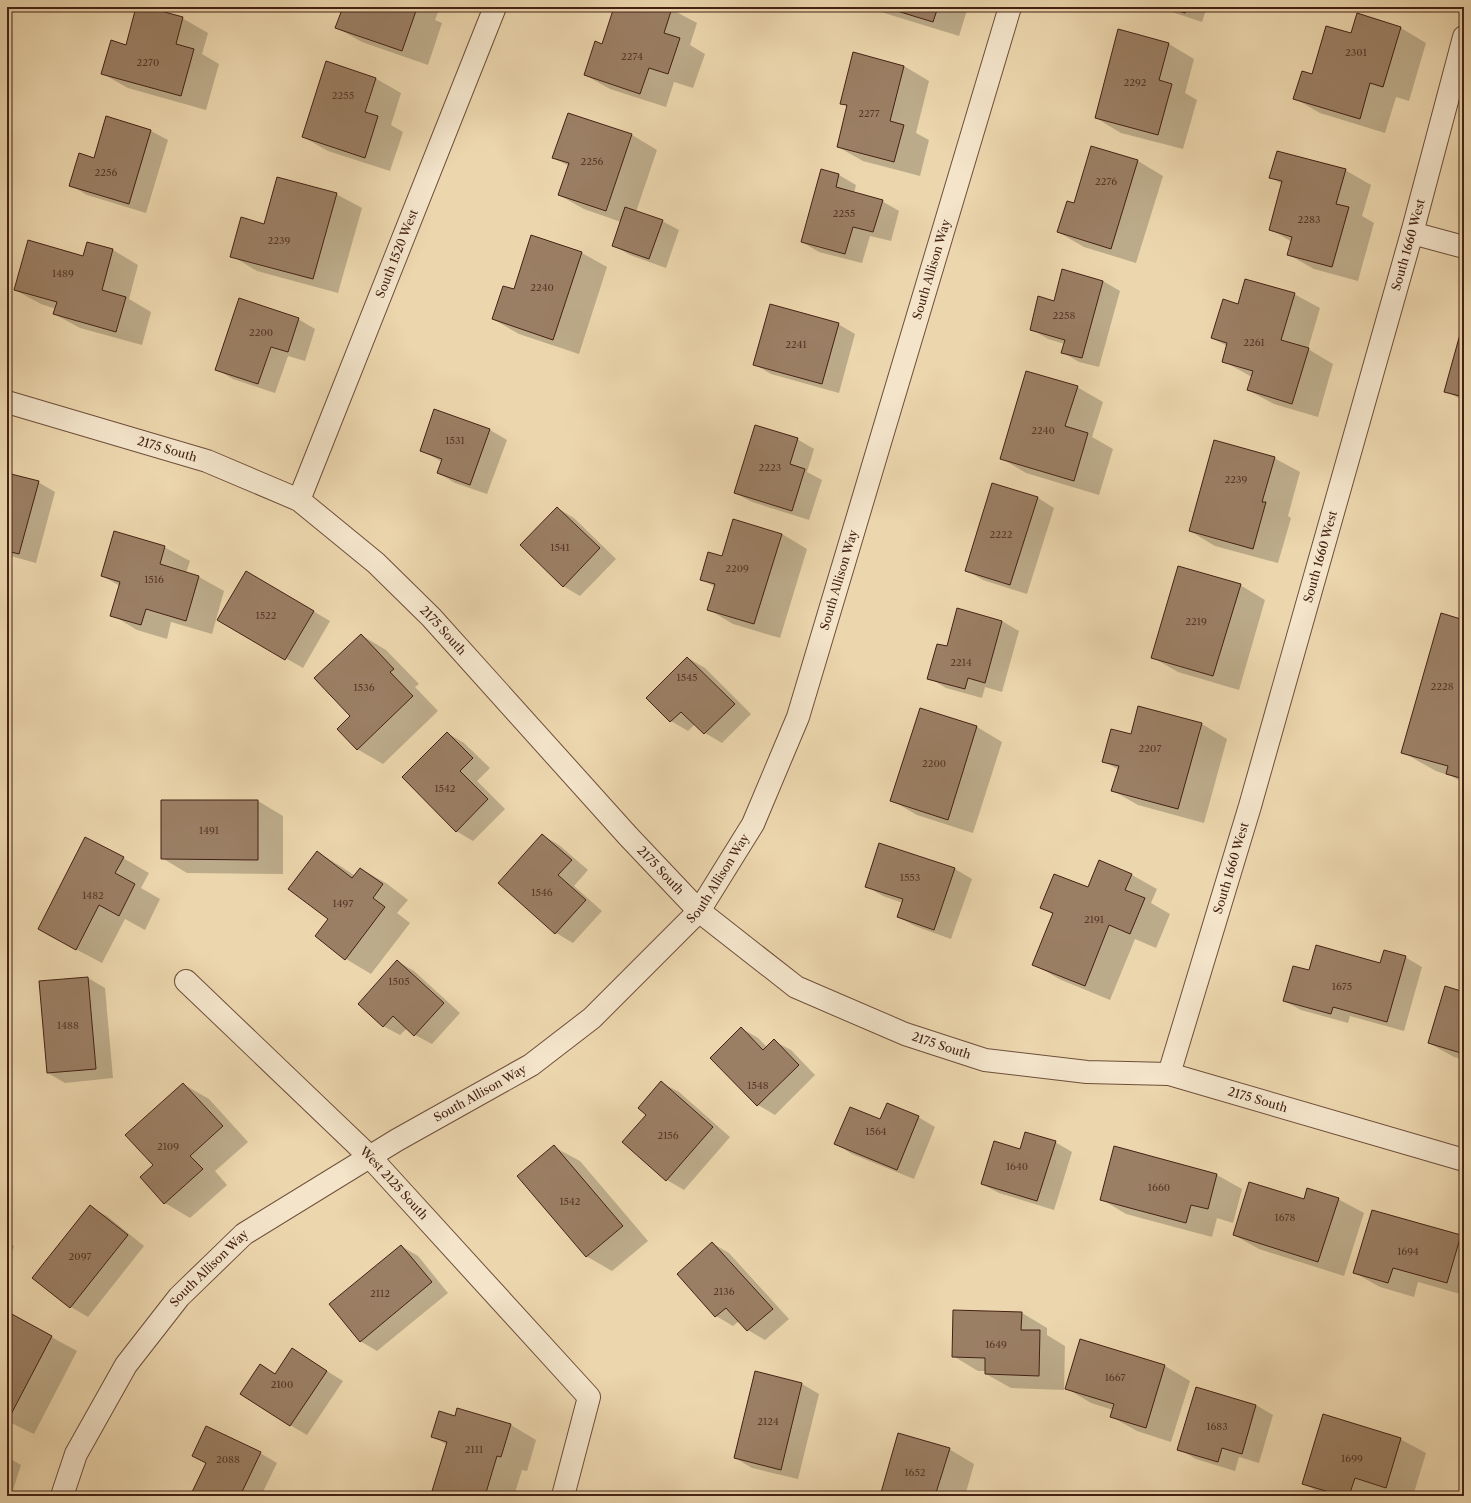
<svg xmlns="http://www.w3.org/2000/svg" width="1471" height="1503" font-family="'Libre Caslon Text',serif">
	<rect width="100%" height="100%" fill="#ecd6ad"/>
	<filter id="stains"><feTurbulence type="fractalNoise" baseFrequency=".005" numOctaves="4"/><feColorMatrix values="0 0 0 0 .2 0 0 0 0 .09 0 0 0 0 .02 0 0 0 .5 -.17"/></filter>
	<radialGradient id="worn" r=".72"><stop offset=".6" stop-color="#630" stop-opacity="0"/><stop offset="1" stop-color="#630" stop-opacity=".3"/></radialGradient>
	<!-- shadow -->
	<g fill="#0003" fill-rule="evenodd">
		<polygon points="137,7 142,7 182,18 208,33 202,54 219,64 206,110 128,88 103,74 127,46"/>
		<polygon points="344,7 440,7 435,20 442,23 428,65 362,42 337,28"/>
		<polygon points="615,7 667,7 697,23 690,45 705,54 693,88 674,82 666,107 610,89 585,75 603,45"/>
		<polygon points="872,7 968,7 959,36 881,12"/>
		<polygon points="1157,7 1207,7 1202,22"/>
		<polygon points="1358,15 1401,28 1426,43 1409,101 1396,97 1385,133 1320,113 1294,98 1312,75 1352,34"/>
		<polygon points="1119,30 1169,44 1194,59 1185,93 1197,100 1183,149 1121,133 1096,118"/>
		<polygon points="854,54 904,66 929,81 916,133 929,140 920,176 863,161 838,147 848,107 841,103"/>
		<path d="M375,78L401,93L391,125L403,132L390,171L328,151L303,137ZM373,82H375L364,117H362Z"/>
		<polygon points="568,114 632,135 657,150 636,212 662,221 679,230 666,268 630,255 613,245 621,222 584,209 559,195 569,166 553,158"/>
		<polygon points="107,117 151,131 168,140 146,213 87,195 70,185 94,159"/>
		<polygon points="1138,161 1163,176 1136,263 1084,247 1058,232 1074,205"/>
		<polygon points="1345,170 1371,185 1362,216 1374,223 1358,281 1314,269 1289,255 1292,242 1270,229 1282,184 1270,177"/>
		<polygon points="822,171 839,175 856,185 854,193 882,201 899,211 891,241 870,236 862,263 819,252 802,242"/>
		<polygon points="336,194 362,208 338,293 257,271 232,256 265,225"/>
		<polygon points="532,236 582,253 607,267 579,354 519,334 493,319 514,290"/>
		<polygon points="87,243 113,250 138,265 129,299 151,312 142,345 80,328 54,314 56,309 41,304 15,290 83,257"/>
		<polygon points="1103,281 1120,291 1099,367 1079,362 1062,352 1065,344 1048,339 1031,329 1055,302"/>
		<polygon points="1294,294 1320,308 1308,349 1333,364 1318,417 1274,404 1248,390 1252,377 1223,361 1227,346 1212,338 1239,305"/>
		<polygon points="298,319 315,329 305,361 288,356 275,393 233,379 216,369"/>
		<polygon points="838,324 855,334 839,393 771,374 754,364"/>
		<polygon points="1464,329 1464,401 1445,391"/>
		<polygon points="1077,387 1103,402 1092,437 1113,449 1099,495 1026,473 1001,458"/>
		<polygon points="435,411 490,430 507,440 487,494 455,483 438,473 442,462 421,450"/>
		<polygon points="797,439 814,449 807,472 822,480 809,520 752,502 735,493"/>
		<polygon points="1274,458 1300,472 1288,516 1291,518 1278,563 1215,546 1190,531"/>
		<polygon points="7,474 38,482 55,492 36,563 7,555"/>
		<polygon points="1038,498 1054,508 1027,594 983,580 966,570"/>
		<polygon points="557,508 574,518 616,559 580,596 563,586"/>
		<polygon points="782,534 807,549 780,638 733,624 708,609 715,587 701,579 722,557"/>
		<polygon points="164,547 190,561 186,573 199,577 224,591 212,634 171,622 167,639 137,630 112,615 120,586 102,576"/>
		<polygon points="246,572 330,621 303,668 219,620"/>
		<polygon points="1240,585 1265,600 1239,690 1178,672 1152,657"/>
		<polygon points="1002,621 1019,631 1002,692 985,687 982,698 946,688 929,678 947,647"/>
		<polygon points="1464,621 1464,783 1451,776 1436,771 1402,752"/>
		<polygon points="361,635 386,650 419,684 415,687 438,711 383,764 357,749 351,716"/>
		<polygon points="688,658 705,668 751,714 722,743 705,733 695,724 688,731 671,721 647,698"/>
		<polygon points="1139,707 1202,724 1227,739 1204,823 1138,805 1113,791 1119,770 1103,761 1131,736"/>
		<polygon points="920,709 977,727 1002,742 973,833 917,815 891,800"/>
		<polygon points="447,733 464,743 490,768 477,781 505,809 473,841 456,831"/>
		<polygon points="258,801 283,816 283,874 187,873 162,858"/>
		<polygon points="542,835 559,845 588,870 574,886 602,911 573,943 556,933"/>
		<polygon points="317,852 342,867 355,876 361,869 386,883 408,900 397,913 410,923 371,974 346,959 316,936 330,919"/>
		<polygon points="123,858 149,873 141,888 160,899 145,930 125,919 102,963 64,943"/>
		<polygon points="1099,861 1132,875 1157,889 1151,903 1170,914 1156,948 1135,939 1110,1000 1059,979 1034,964 1054,915 1041,907 1088,889"/>
		<polygon points="955,869 972,879 951,939 915,926 898,917 903,903 883,896 866,886"/>
		<polygon points="1405,957 1422,967 1404,1031 1350,1016 1348,1023 1301,1010 1284,1001 1310,972 1381,964"/>
		<polygon points="397,961 414,971 460,1013 432,1044 415,1035 407,1028 400,1035 383,1026"/>
		<polygon points="88,978 105,988 113,1078 65,1083 48,1073"/>
		<polygon points="1464,993 1464,1060 1454,1057 1429,1043"/>
		<polygon points="741,1028 758,1038 767,1047 774,1041 791,1050 815,1075 775,1115 758,1105 711,1058"/>
		<polygon points="662,1083 679,1092 730,1137 684,1190 667,1180 647,1115"/>
		<polygon points="183,1084 209,1099 248,1142 215,1171 227,1185 190,1218 165,1203 154,1165"/>
		<polygon points="918,1117 935,1127 914,1179 852,1154 836,1144 881,1120"/>
		<polygon points="1055,1142 1072,1152 1054,1210 999,1193 982,1184"/>
		<polygon points="554,1147 580,1161 648,1241 612,1271 586,1256"/>
		<polygon points="1115,1147 1217,1175 1242,1189 1233,1223 1217,1218 1212,1237 1126,1214 1101,1199"/>
		<polygon points="1338,1199 1364,1213 1344,1276 1259,1249 1234,1235 1304,1200"/>
		<polygon points="90,1207 107,1216 144,1246 88,1317 71,1307"/>
		<polygon points="1460,1236 1464,1238 1464,1295 1418,1282 1414,1297 1380,1287 1355,1273"/>
		<polygon points="7,1242 14,1246 7,1263"/>
		<polygon points="712,1243 729,1253 789,1319 765,1340 748,1330 739,1321 733,1326 716,1316 678,1274"/>
		<polygon points="401,1246 418,1256 448,1293 377,1351 360,1341"/>
		<polygon points="1022,1313 1047,1328 1047,1335 1065,1346 1064,1390 1011,1388 986,1374 986,1371 978,1371 953,1356"/>
		<polygon points="9,1314 77,1351 34,1434 7,1421 7,1317"/>
		<polygon points="1080,1341 1165,1366 1190,1381 1171,1442 1137,1431 1112,1417 1113,1410 1091,1403 1066,1388"/>
		<polygon points="293,1350 343,1381 307,1435 290,1425 260,1365 276,1374"/>
		<polygon points="756,1373 802,1384 819,1394 798,1479 752,1468 735,1458"/>
		<polygon points="1256,1405 1273,1415 1259,1463 1239,1457 1235,1471 1196,1459 1179,1449"/>
		<polygon points="456,1417 511,1425 536,1440 527,1471 522,1470 514,1496 444,1496 434,1490 447,1445 432,1436"/>
		<polygon points="1400,1439 1426,1453 1413,1496 1393,1496 1380,1492 1379,1496 1325,1496 1303,1483"/>
		<polygon points="949,1449 974,1464 965,1496 881,1496"/>
		<polygon points="260,1453 277,1463 261,1496 202,1496 207,1464 193,1456"/>
		<polygon points="7,1457 21,1465 11,1496 7,1496"/>
	</g>
	<!-- building -->
	<g fill="#9b7f64" stroke="#442114">
		<polygon points="136,7 146,7 183,17 176,44 194,49 181,96 101,74 111,40 126,45"/>
		<polygon points="343,7 414,7 417,8 402,51 335,28"/>
		<polygon points="614,7 672,8 664,33 680,38 668,74 649,68 640,94 584,75 595,41 602,44"/>
		<polygon points="884,7 938,7 933,22"/>
		<polygon points="1167,7 1187,7 1185,13"/>
		<polygon points="1357,13 1401,27 1383,87 1370,83 1360,119 1293,99 1302,71 1312,74 1326,26 1351,33"/>
		<polygon points="1118,29 1169,43 1159,80 1172,84 1158,135 1095,118"/>
		<polygon points="853,52 904,66 890,121 904,125 894,162 837,147 847,105 840,104"/>
		<polygon points="326,61 376,78 365,112 378,116 365,158 302,137"/>
		<polygon points="568,113 632,134 606,211 558,195 569,163 552,158"/>
		<polygon points="106,116 151,130 129,204 69,186 79,153 94,158"/>
		<polygon points="1091,146 1138,160 1111,249 1057,232 1067,201 1074,203"/>
		<polygon points="1277,151 1346,169 1336,204 1349,207 1332,267 1287,255 1292,237 1269,230 1282,181 1269,178"/>
		<polygon points="821,169 839,174 836,187 883,200 873,232 853,227 845,254 801,242"/>
		<polygon points="277,177 337,193 313,279 230,257 241,217 264,224"/>
		<polygon points="625,207 663,220 649,259 612,246"/>
		<polygon points="531,235 582,252 553,340 492,319 503,286 514,289"/>
		<polygon points="28,240 83,256 87,242 113,249 102,290 126,297 116,332 53,314 57,302 14,290"/>
		<polygon points="1062,269 1103,281 1082,358 1061,353 1065,340 1030,330 1038,296 1054,301"/>
		<polygon points="1245,279 1295,293 1281,340 1309,348 1292,404 1247,390 1253,371 1222,362 1227,343 1211,338 1223,299 1238,304"/>
		<polygon points="239,298 299,318 288,352 271,347 258,384 215,370"/>
		<polygon points="770,304 839,323 822,384 753,365"/>
		<polygon points="1462,327 1464,328 1464,397 1444,392"/>
		<polygon points="1026,371 1078,386 1065,426 1088,433 1074,481 1000,459"/>
		<polygon points="434,409 490,429 470,485 437,473 442,459 420,451"/>
		<polygon points="755,425 798,438 790,464 805,469 792,511 734,493"/>
		<polygon points="1214,440 1275,457 1262,502 1266,502 1253,549 1189,531"/>
		<polygon points="7,473 39,481 19,554 7,551"/>
		<polygon points="992,483 1038,497 1010,585 965,571"/>
		<polygon points="557,507 600,548 563,587 520,545"/>
		<polygon points="733,519 782,534 754,624 707,610 715,584 700,580 708,552 722,556"/>
		<polygon points="114,531 165,546 160,564 199,576 186,621 146,609 141,625 110,616 120,582 101,576"/>
		<polygon points="1178,566 1241,584 1213,676 1151,658"/>
		<polygon points="246,571 314,611 285,660 217,620"/>
		<polygon points="957,608 1002,621 985,683 968,678 965,689 927,679 937,644 947,646"/>
		<polygon points="1441,613 1464,620 1464,779 1446,774 1448,766 1401,753"/>
		<polygon points="361,634 394,669 390,672 413,696 357,750 337,729 350,716 314,678"/>
		<polygon points="687,657 735,704 704,734 681,712 670,722 646,698"/>
		<polygon points="1138,706 1202,723 1178,809 1111,791 1119,766 1102,762 1111,729 1131,734"/>
		<polygon points="920,708 977,726 948,820 890,801"/>
		<polygon points="447,732 473,758 460,771 488,799 456,832 402,777"/>
		<polygon points="161,800 258,800 258,860 161,859"/>
		<polygon points="542,834 572,860 558,875 586,900 555,934 498,883"/>
		<polygon points="85,837 124,857 115,873 135,884 119,916 99,905 76,950 38,929"/>
		<polygon points="879,843 955,868 934,930 897,917 903,899 865,887"/>
		<polygon points="317,851 352,878 360,868 383,884 373,898 385,907 345,960 315,936 328,919 288,889"/>
		<polygon points="1099,860 1132,874 1125,890 1145,898 1130,934 1109,925 1085,986 1032,965 1053,913 1040,908 1054,874 1088,887"/>
		<polygon points="1316,945 1380,963 1384,950 1406,956 1387,1022 1333,1007 1331,1014 1283,1001 1293,966 1309,970"/>
		<polygon points="397,960 444,1003 414,1036 393,1016 383,1027 358,1004"/>
		<polygon points="88,977 96,1069 47,1073 39,981"/>
		<polygon points="1445,986 1464,992 1464,1054 1428,1043"/>
		<polygon points="741,1027 763,1050 774,1039 799,1065 757,1106 710,1058"/>
		<polygon points="661,1081 713,1127 666,1181 622,1142 646,1115 638,1108"/>
		<polygon points="183,1083 223,1126 190,1156 203,1169 164,1204 140,1177 153,1165 125,1135"/>
		<polygon points="887,1103 919,1116 897,1170 834,1144 850,1107 880,1119"/>
		<polygon points="1025,1132 1056,1141 1037,1201 981,1184 994,1141 1020,1149"/>
		<polygon points="554,1145 623,1226 586,1257 517,1176"/>
		<polygon points="1114,1146 1217,1174 1208,1209 1191,1205 1186,1223 1100,1200"/>
		<polygon points="1249,1182 1304,1199 1307,1188 1339,1198 1318,1262 1233,1235"/>
		<polygon points="90,1205 128,1235 70,1308 32,1278"/>
		<polygon points="1372,1210 1461,1235 1447,1283 1393,1268 1388,1283 1353,1273"/>
		<polygon points="712,1242 773,1309 747,1331 726,1308 715,1317 677,1274"/>
		<polygon points="401,1245 432,1282 360,1342 329,1304"/>
		<polygon points="953,1310 1022,1312 1021,1330 1040,1330 1039,1376 985,1374 985,1358 952,1357"/>
		<polygon points="8,1312 52,1336 8,1420 7,1315"/>
		<polygon points="1080,1339 1165,1365 1146,1428 1110,1417 1114,1404 1065,1389"/>
		<polygon points="292,1348 327,1371 290,1426 240,1394 260,1364 275,1374"/>
		<polygon points="755,1371 802,1383 781,1470 734,1458"/>
		<polygon points="1196,1387 1256,1405 1242,1454 1222,1448 1218,1462 1177,1450"/>
		<polygon points="457,1408 511,1424 501,1457 497,1456 485,1496 451,1496 432,1491 447,1442 431,1437 439,1411 455,1416"/>
		<polygon points="1323,1414 1401,1438 1386,1488 1355,1478 1349,1496 1343,1496 1302,1484"/>
		<polygon points="206,1426 261,1452 240,1496 201,1496 192,1492 206,1463 192,1456"/>
		<polygon points="898,1433 950,1448 935,1496 880,1496"/>
	</g>
	<g fill="none" stroke-linecap="round" stroke-linejoin="round">
		<defs>
			<g id="minor">
				<polyline points="1412,233 1464,247"/>
				<path id="s1" d="M7,402L207,461L299,500L376,563L431,617L628,836L699,911L796,987L905,1034L985,1060L1087,1072L1169,1074L1464,1160"/>
				<path id="s2" d="M299,500L495,7"/>
				<path id="s3" d="M186,981L370,1157L589,1397L563,1496"/>
				<path id="s4" d="M1169,1074L1250,806L1412,233L1464,37"/>
				<path id="s5" d="M62,1496L76,1454L126,1365L179,1297L244,1234L397,1140L531,1065L592,1018L699,911L753,824L798,717L1010,7"/>
			</g>
		</defs>
		<!-- minor casing -->
		<use href="#minor" stroke="#6e4e3a" stroke-width="24"/>
		<!-- minor -->
		<use href="#minor" stroke="#f3e4ca" stroke-width="22"/>
	</g>
	<g text-anchor="middle" stroke-width="4" stroke-linejoin="round" paint-order="stroke">
		<!-- number labels -->
		<g font-size="10" fill="#5a3828">
			<text x="1356" y="56">2301</text>
			<text x="632" y="60">2274</text>
			<text x="148" y="66">2270</text>
			<text x="1135" y="86">2292</text>
			<text x="343" y="99">2255</text>
			<text x="869" y="117">2277</text>
			<text x="592" y="165">2256</text>
			<text x="106" y="176">2256</text>
			<text x="1106" y="185">2276</text>
			<text x="844" y="217">2255</text>
			<text x="1309" y="223">2283</text>
			<text x="279" y="244">2239</text>
			<text x="63" y="277">1489</text>
			<text x="542" y="291">2240</text>
			<text x="1064" y="319">2258</text>
			<text x="261" y="336">2200</text>
			<text x="1254" y="346">2261</text>
			<text x="796" y="348">2241</text>
			<text x="1043" y="434">2240</text>
			<text x="455" y="444">1531</text>
			<text x="770" y="471">2223</text>
			<text x="1236" y="483">2239</text>
			<text x="1001" y="538">2222</text>
			<text x="560" y="551">1541</text>
			<text x="737" y="572">2209</text>
			<text x="154" y="583">1516</text>
			<text x="266" y="619">1522</text>
			<text x="1196" y="625">2219</text>
			<text x="961" y="666">2214</text>
			<text x="687" y="681">1545</text>
			<text x="1442" y="690">2228</text>
			<text x="364" y="691">1536</text>
			<text x="1150" y="752">2207</text>
			<text x="934" y="767">2200</text>
			<text x="445" y="792">1542</text>
			<text x="209" y="834">1491</text>
			<text x="910" y="881">1553</text>
			<text x="542" y="896">1546</text>
			<text x="93" y="899">1482</text>
			<text x="343" y="907">1497</text>
			<text x="1094" y="923">2191</text>
			<text x="399" y="985">1505</text>
			<text x="1342" y="990">1675</text>
			<text x="68" y="1029">1488</text>
			<text x="758" y="1089">1548</text>
			<text x="876" y="1135">1564</text>
			<text x="668" y="1139">2156</text>
			<text x="168" y="1150">2109</text>
			<text x="1017" y="1170">1640</text>
			<text x="1159" y="1191">1660</text>
			<text x="570" y="1205">1542</text>
			<text x="1285" y="1221">1678</text>
			<text x="1408" y="1255">1694</text>
			<text x="80" y="1260">2097</text>
			<text x="724" y="1295">2136</text>
			<text x="380" y="1297">2112</text>
			<text x="996" y="1348">1649</text>
			<text x="1115" y="1381">1667</text>
			<text x="282" y="1388">2100</text>
			<text x="768" y="1425">2124</text>
			<text x="1217" y="1430">1683</text>
			<text x="474" y="1453">2111</text>
			<text x="1352" y="1462">1699</text>
			<text x="228" y="1463">2088</text>
			<text x="915" y="1476">1652</text>
		</g>
		<!-- street labels -->
		<g font-size="12" fill="#442114" stroke="#f3e4ca">
			<text dy="4" stroke="none"><textPath href="#s4" startOffset="863">South 1660 West</textPath></text>
			<text dy="4" stroke="none"><textPath href="#s2" startOffset="265">South 1520 West</textPath></text>
			<text dy="4" stroke="none"><textPath href="#s5" startOffset="1570">South Allison Way</textPath></text>
			<text dy="4" stroke="none"><textPath href="#s1" startOffset="167">2175 South</textPath></text>
			<text dy="4" stroke="none"><textPath href="#s4" startOffset="539">South 1660 West</textPath></text>
			<text dy="4" stroke="none"><textPath href="#s5" startOffset="1246">South Allison Way</textPath></text>
			<text dy="4" stroke="none"><textPath href="#s1" startOffset="503">2175 South</textPath></text>
			<text dy="4" stroke="none"><textPath href="#s4" startOffset="215">South 1660 West</textPath></text>
			<text dy="4" stroke="none"><textPath href="#s1" startOffset="827">2175 South</textPath></text>
			<text dy="4" stroke="none"><textPath href="#s5" startOffset="922">South Allison Way</textPath></text>
			<text dy="4" stroke="none"><textPath href="#s1" startOffset="1163">2175 South</textPath></text>
			<text dy="4" stroke="none"><textPath href="#s5" startOffset="598">South Allison Way</textPath></text>
			<text dy="4" stroke="none"><textPath href="#s1" startOffset="1486">2175 South</textPath></text>
			<text dy="4" stroke="none"><textPath href="#s3" startOffset="290">West 2125 South</textPath></text>
			<text dy="4" stroke="none"><textPath href="#s5" startOffset="274">South Allison Way</textPath></text>
		</g>
	</g>
	<!-- margin -->
	<rect width="1471" height="1503" fill="none" stroke="#ecd6ad" stroke-width="24"/>
	<rect x="8" y="8" width="1455" height="1487" fill="none" stroke="#442114" stroke-width="2"/>
	<rect x="12" y="12" width="1447" height="1479" fill="none" stroke="#442114"/>
	<rect width="100%" height="100%" filter="url(#stains)"/>
	<rect width="100%" height="100%" fill="url(#worn)"/>
</svg>
